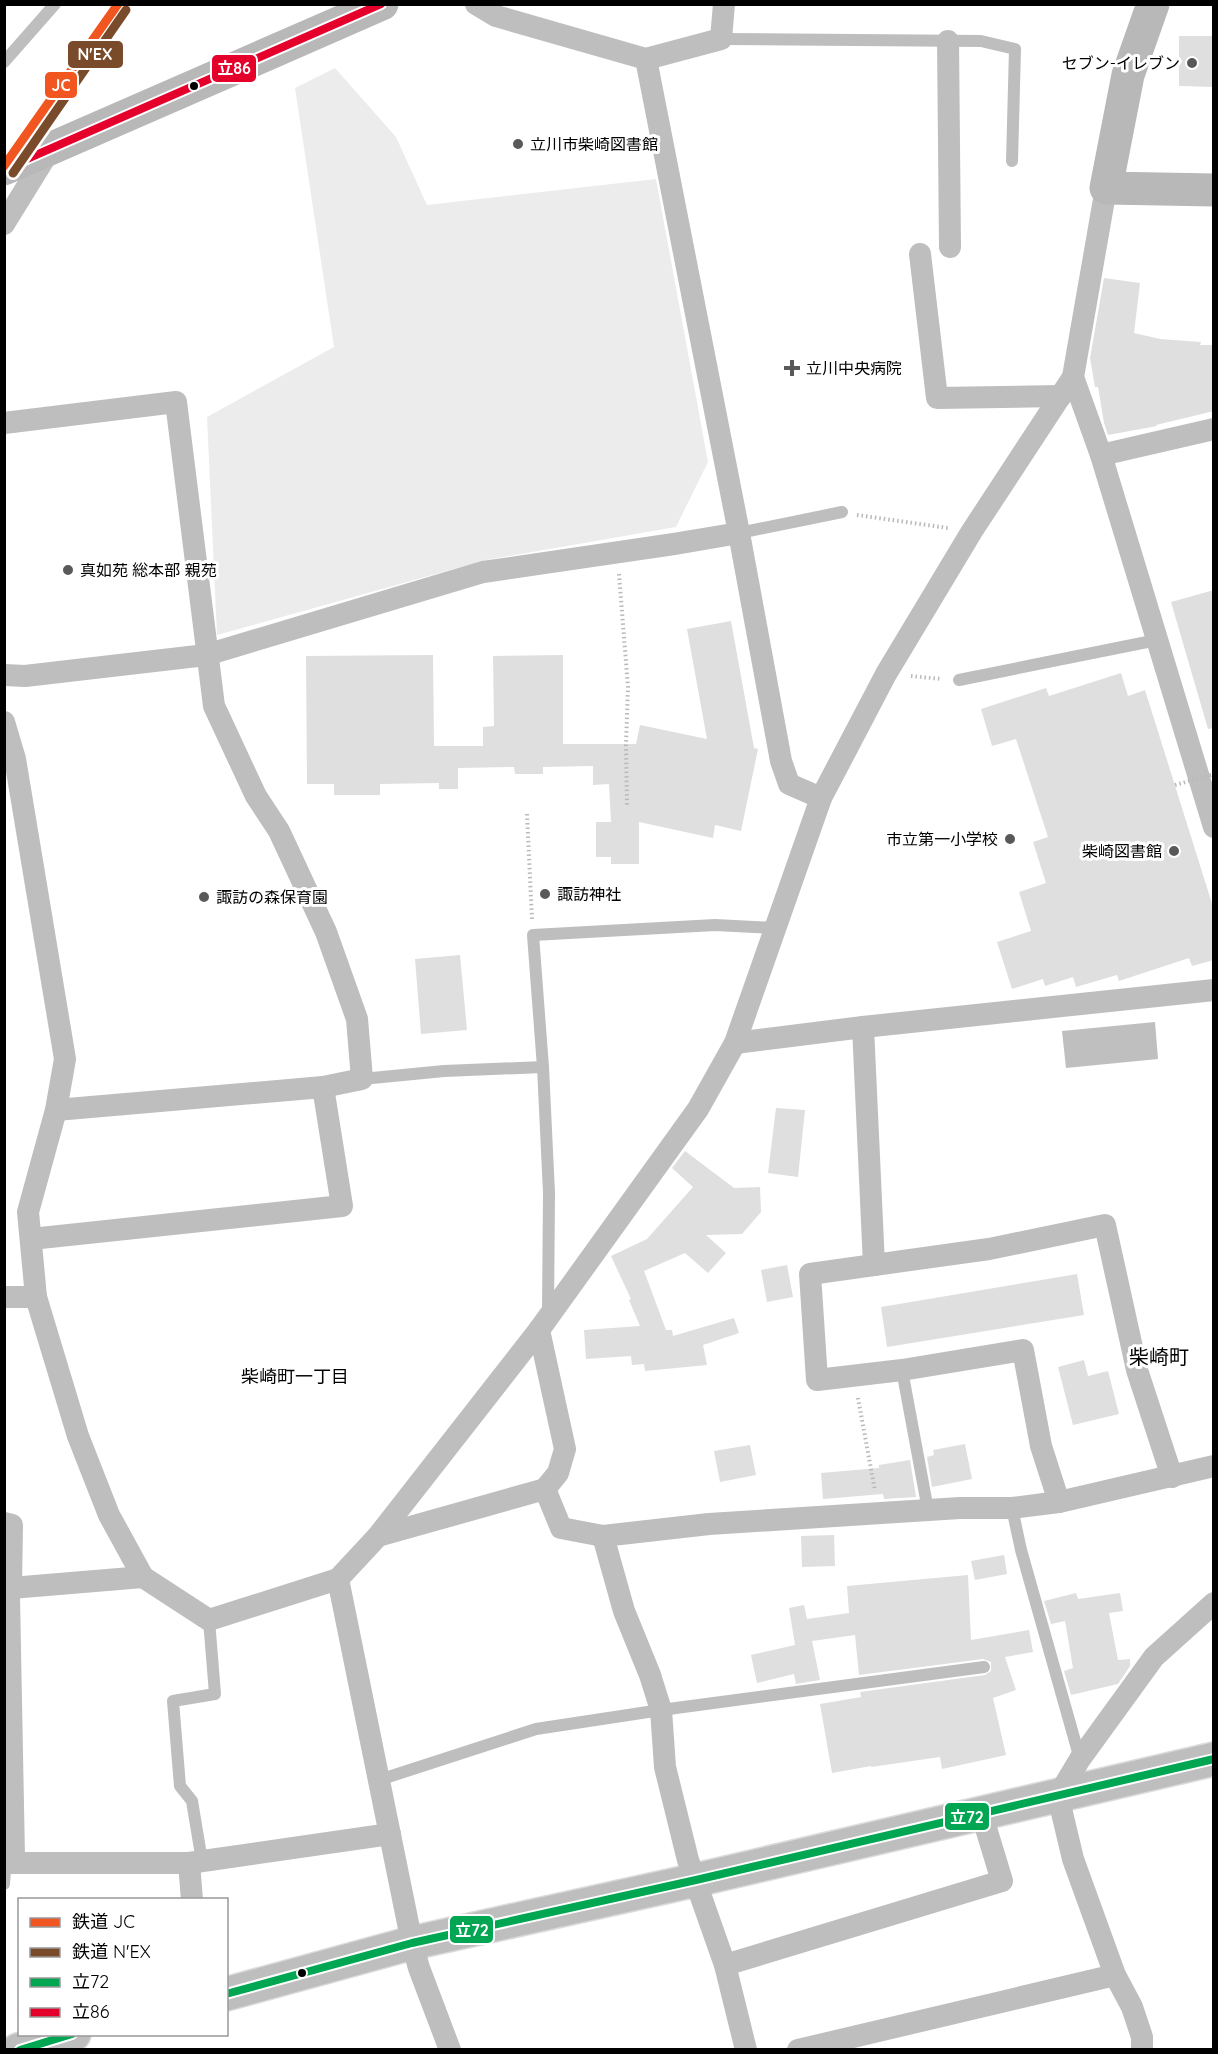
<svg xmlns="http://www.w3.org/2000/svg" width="1218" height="2054" font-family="Quicksand,'Noto Sans JP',sans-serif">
	<rect width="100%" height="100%" fill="#fff"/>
	<!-- green -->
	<polygon fill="#ececec" points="335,68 396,137 427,205 656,179 708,462 676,527 486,560 217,635 207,417 334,347 295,88"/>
	<!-- water -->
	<polygon fill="#bfbfbf" points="1155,1022 1158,1059 1066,1068 1062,1031"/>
	<!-- building -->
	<g fill="#dfdfdf">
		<polygon points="1179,36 1214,36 1214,87 1179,86"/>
		<polygon points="1104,278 1140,283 1134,333 1160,339 1201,342 1200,345 1214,345 1214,411 1156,425 1157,426 1108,435 1104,423 1098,387 1095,387 1090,358"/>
		<polygon points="1214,590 1214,728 1208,729 1171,602"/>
		<polygon points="731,621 754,748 758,749 741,831 715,825 713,838 639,822 639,864 611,864 611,857 596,857 596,822 611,822 609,784 593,785 593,766 543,767 543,774 515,774 514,767 458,768 458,789 439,789 439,783 380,784 380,795 334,795 334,784 307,784 306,656 433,655 434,746 483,746 483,727 494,726 493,656 563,655 563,744 636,744 640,725 707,739 687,629"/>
		<polygon points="1121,673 1128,696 1145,690 1214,910 1214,960 1192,966 1189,958 1119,981 1117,975 1076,987 1073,977 1045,986 1043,979 1012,989 997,942 1031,931 1019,892 1046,883 1033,842 1048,837 1016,739 992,746 981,709 1046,688 1049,696"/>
		<polygon points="460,955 467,1030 421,1034 415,959"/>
		<polygon points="776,1108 805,1110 798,1177 768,1173"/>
		<polygon points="685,1151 734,1188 760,1187 761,1212 742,1234 706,1235 726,1253 708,1273 685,1253 644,1271 666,1330 672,1330 673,1336 734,1318 739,1333 703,1345 707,1365 645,1371 644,1364 632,1365 631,1356 586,1359 584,1330 640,1326 629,1300 631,1299 611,1256 647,1239 693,1187 672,1168"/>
		<polygon points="787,1265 793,1297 767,1302 761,1270"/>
		<polygon points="1077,1274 1084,1315 887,1347 881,1307"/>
		<polygon points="1084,1360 1088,1376 1108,1371 1119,1414 1073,1425 1058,1367"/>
		<polygon points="965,1444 972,1479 932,1487 927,1457 934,1455 933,1450"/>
		<polygon points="750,1445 756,1475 720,1482 714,1451"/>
		<polygon points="910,1460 916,1497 884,1499 883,1494 823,1499 821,1473 879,1468 879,1465"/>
		<polygon points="834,1535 835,1566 802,1567 801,1536"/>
		<polygon points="1004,1555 1007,1574 975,1580 971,1561"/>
		<polygon points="968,1575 971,1640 1029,1630 1033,1652 1005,1657 1016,1690 993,1698 1006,1755 942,1769 940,1757 871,1767 871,1766 832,1773 820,1704 861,1697 860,1692 985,1675 991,1671 991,1662 983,1659 859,1675 855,1635 812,1641 820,1680 796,1684 794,1674 757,1683 751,1655 795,1645 789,1608 804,1605 807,1619 849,1613 847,1586"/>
		<polygon points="1076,1593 1078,1599 1120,1593 1123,1611 1109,1613 1118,1660 1130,1659 1130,1666 1118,1684 1071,1695 1064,1671 1073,1668 1065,1621 1051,1624 1044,1601"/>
	</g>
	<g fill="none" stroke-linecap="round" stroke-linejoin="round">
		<defs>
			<g id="primary">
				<polyline points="226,1994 412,1943 696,1880 1214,1759"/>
				<polyline points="18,2050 74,2034"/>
			</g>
		</defs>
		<!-- primary casing -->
		<use href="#primary" stroke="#dbdbdb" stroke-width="36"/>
		<!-- path -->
		<g stroke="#b9b9b9" stroke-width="4" stroke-dasharray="1.5 3" stroke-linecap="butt">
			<polyline points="857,515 948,528"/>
			<polyline points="619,574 628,687 626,746 627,806"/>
			<polyline points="911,676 942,679"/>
			<polyline points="527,814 532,919"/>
			<polyline points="858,1398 875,1491"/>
		</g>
		<!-- lane -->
		<g stroke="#bebebe" stroke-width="12">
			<polyline points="721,39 981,41 1015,49 1012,161"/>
			<polyline points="4,62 55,4"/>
			<polyline points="739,533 842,512"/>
			<polyline points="959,680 1157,640"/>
			<polyline points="362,1079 444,1071 543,1067"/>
			<polyline points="548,1313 549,1193 543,1067 533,935 715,925 775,928"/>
			<polyline points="902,1370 928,1510"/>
			<polyline points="1012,1508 1021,1550 1080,1759"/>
			<polyline points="379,1780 536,1729 661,1710 984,1667"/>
			<polyline points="202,1861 192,1801 180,1786 173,1701 215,1694 209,1620"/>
			<polyline points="4,1884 5,1870 10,1863"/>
		</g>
		<!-- street -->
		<g stroke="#bebebe" stroke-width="22">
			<polyline points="476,4 496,16 646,59 721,39 724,4"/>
			<polyline points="948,41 950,247"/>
			<polyline points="646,59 739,533 781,761 789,784 821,798"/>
			<polyline points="4,224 51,148"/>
			<polyline points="920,254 937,398 1061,396"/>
			<polyline points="1073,377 1101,455 1214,827"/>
			<polyline points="4,423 176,402 214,706 256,796 279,831 326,932 357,1019 362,1079 323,1087"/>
			<polyline points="1101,455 1214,429"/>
			<polyline points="4,675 25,676 206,655 483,572 674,544 739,533"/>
			<polyline points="4,722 15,759 65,1059 56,1110 28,1212 36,1297"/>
			<polyline points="863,1027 874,1265"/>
			<polyline points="735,1043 863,1027 1214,990"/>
			<polyline points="31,1239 342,1206 323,1087 56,1110"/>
			<polyline points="4,1297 36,1297 78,1436 109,1515 143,1577"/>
			<polyline points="539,1330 565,1449 558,1473 545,1489 561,1528 603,1536 709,1524 960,1508 1012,1508 1059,1502 1214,1466"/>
			<polyline points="1059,1502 1041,1446 1023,1350 902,1370 817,1380 810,1274 989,1249 1105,1225 1137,1370 1172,1477"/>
			<polyline points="4,1523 12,1525 11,1588"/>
			<polyline points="378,1536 545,1489"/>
			<polyline points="603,1536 624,1611 650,1675 661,1710 665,1767 688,1860 725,1965 746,2050"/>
			<polyline points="4,1596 9,1596 11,1588 143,1577 209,1620 338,1579"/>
			<polyline points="9,1596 14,1857 10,1863"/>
			<polyline points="4,1863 189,1863 390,1834"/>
			<polyline points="189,1863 192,1900"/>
			<polyline points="725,1965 1002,1881 982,1815"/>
			<polyline points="450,2050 419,1968 412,1943 338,1579 378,1536 539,1330 698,1109 735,1043 821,798 886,674 972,531 1073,377 1106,188"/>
			<polyline points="798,2050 1115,1975"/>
			<polyline points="1142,2050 1142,2037 1132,2007 1115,1975 1073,1859 1058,1796 1080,1759 1154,1657 1214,1603"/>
		</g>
		<!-- secondary -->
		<g stroke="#b8b8b8" stroke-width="33">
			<polyline points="1153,4 1128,75 1106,188 1214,190"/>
			<polyline points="4,169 382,4"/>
		</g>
		<!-- primary -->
		<use href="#primary" stroke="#bebebe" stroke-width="33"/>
		<!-- path-bridge -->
		<polyline stroke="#b9b9b9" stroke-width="4" stroke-dasharray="1.5 3" stroke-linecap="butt" points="1175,785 1214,774"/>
		<defs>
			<g id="bus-1">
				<polyline points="226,1994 412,1943 696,1880 1214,1759"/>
				<polyline points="20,2050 72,2034"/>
			</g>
			<polyline id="bus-2" points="4,169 381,4"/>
		</defs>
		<!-- bus-1 casing -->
		<use href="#bus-1" stroke="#fff" stroke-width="12"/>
		<!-- bus-2 casing -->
		<use href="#bus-2" stroke="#fff" stroke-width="12"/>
		<!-- bus-1 -->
		<use href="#bus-1" stroke="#00a651" stroke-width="8"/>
		<!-- bus-2 -->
		<use href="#bus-2" stroke="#e4002b" stroke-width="8"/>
		<defs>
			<polyline id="rail-1" points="4,166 118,4"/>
			<polyline id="rail-2" points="13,173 126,10"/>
		</defs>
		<!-- rail-1 casing -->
		<use href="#rail-1" stroke="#fff" stroke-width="14"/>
		<!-- rail-2 casing -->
		<use href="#rail-2" stroke="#fff" stroke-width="14"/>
		<!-- rail-1 -->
		<use href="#rail-1" stroke="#f15620" stroke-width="9"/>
		<!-- rail-2 -->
		<use href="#rail-2" stroke="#7a4b2a" stroke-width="9"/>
	</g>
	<!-- markers -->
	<g fill="#595959" stroke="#fff" stroke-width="2">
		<circle cx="1192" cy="63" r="6"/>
		<circle cx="518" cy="144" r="6"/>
		<path d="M789 359h6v6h6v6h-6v6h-6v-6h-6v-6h6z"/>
		<circle cx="68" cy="570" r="6"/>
		<circle cx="1010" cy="839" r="6"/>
		<circle cx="1174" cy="851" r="6"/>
		<circle cx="545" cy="894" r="6"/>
		<circle cx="204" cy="897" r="6"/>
	</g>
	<g fill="#000" stroke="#fff" stroke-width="2">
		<circle cx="194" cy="86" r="5"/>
		<circle cx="302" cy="1973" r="5"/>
	</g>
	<g text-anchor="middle" stroke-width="6" stroke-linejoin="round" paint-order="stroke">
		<!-- poi labels -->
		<g font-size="16" fill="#000" stroke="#fff" text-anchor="start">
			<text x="1180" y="69" text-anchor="end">セブン-イレブン</text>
			<text x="530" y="150">立川市柴崎図書館</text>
			<text x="806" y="374">立川中央病院</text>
			<text x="80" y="576">真如苑 総本部 親苑</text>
			<text x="998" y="845" text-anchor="end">市立第一小学校</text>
			<text x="1162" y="857" text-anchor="end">柴崎図書館</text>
			<text x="557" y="900">諏訪神社</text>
			<text x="216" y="903">諏訪の森保育園</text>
		</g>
		<!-- neighbourhood labels -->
		<g font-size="18" fill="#000" stroke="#fff">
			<text x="295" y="1383">柴崎町一丁目</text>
		</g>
		<!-- quarter labels -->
		<g font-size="20" fill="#000" stroke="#fff">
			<text x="1159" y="1364">柴崎町</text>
		</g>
	</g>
	<g stroke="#fff" stroke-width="2">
		<rect x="67" y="40" width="57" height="29" rx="6" fill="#7a4b2a"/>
		<rect x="211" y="54" width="46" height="29" rx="6" fill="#e4002b"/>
		<rect x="44" y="71" width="34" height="28" rx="6" fill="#f15620"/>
		<rect x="944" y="1802" width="46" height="29" rx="6" fill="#00a651"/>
		<rect x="449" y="1915" width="45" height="29" rx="6" fill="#00a651"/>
	</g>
	<g font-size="16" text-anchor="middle" font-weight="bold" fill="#fff">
		<text x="95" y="60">N'EX</text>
		<text x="234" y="74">立86</text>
		<text x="61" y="91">JC</text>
		<text x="967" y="1823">立72</text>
		<text x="472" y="1936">立72</text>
	</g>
	<!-- border -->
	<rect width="1218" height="2054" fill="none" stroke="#000000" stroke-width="12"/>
	<!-- legend -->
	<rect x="18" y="1898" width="210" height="138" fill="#ffffff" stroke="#999999" stroke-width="1.5"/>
	<rect x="30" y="1918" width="30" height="9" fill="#f15620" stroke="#999999" stroke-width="1.5"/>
	<text x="72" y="1928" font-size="18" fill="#000000">鉄道 JC</text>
	<rect x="30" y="1948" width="30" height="9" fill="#7a4b2a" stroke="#999999" stroke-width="1.5"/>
	<text x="72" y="1958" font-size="18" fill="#000000">鉄道 N'EX</text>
	<rect x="30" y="1978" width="30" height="9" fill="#00a651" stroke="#999999" stroke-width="1.5"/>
	<text x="72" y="1988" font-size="18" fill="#000000">立72</text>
	<rect x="30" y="2008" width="30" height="9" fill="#e4002b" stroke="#999999" stroke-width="1.5"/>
	<text x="72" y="2018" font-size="18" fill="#000000">立86</text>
</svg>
